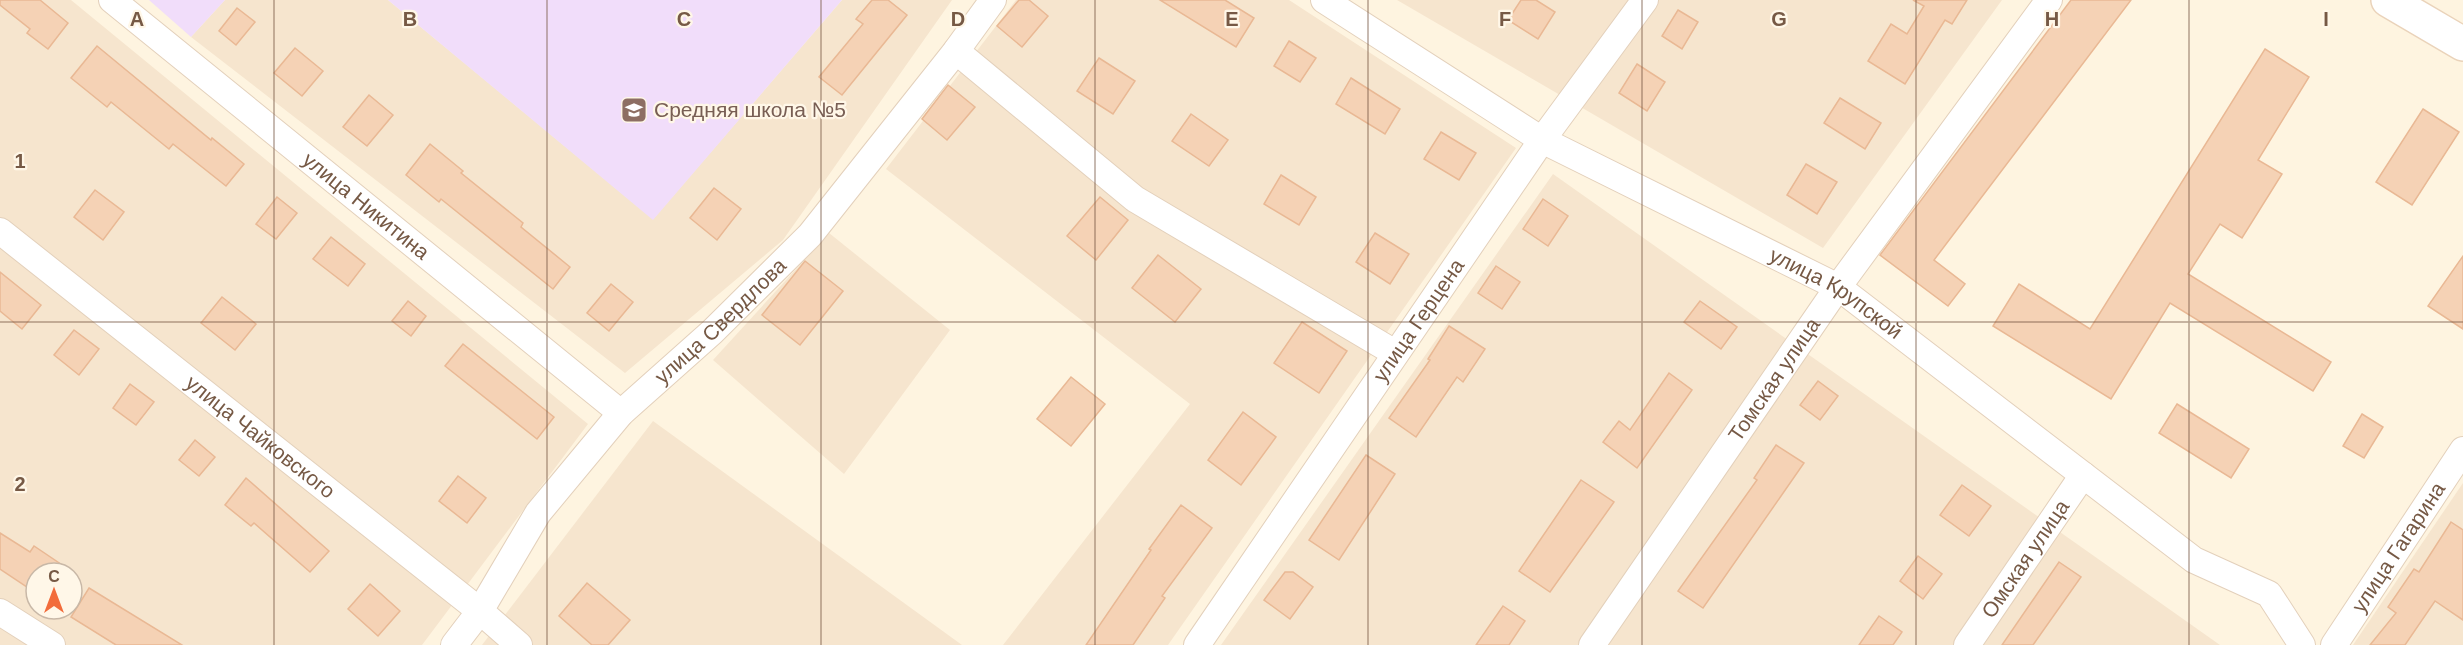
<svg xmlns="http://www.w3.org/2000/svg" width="2463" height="645" font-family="Helvetica,sans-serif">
	<rect width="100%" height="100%" fill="#fef4e0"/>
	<!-- residential -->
	<g fill="#f6e5ce" fill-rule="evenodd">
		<path d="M0,0H71L588,424L422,645H0ZM36,573H72V609H36Z"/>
		<polygon points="225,0 388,0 653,219 842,0 952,0 783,240 625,373 191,37"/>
		<polygon points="1016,0 1289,0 1516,148 1168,645 1003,645 1190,404 886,169"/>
		<polygon points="1397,0 2002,0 1823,248"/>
		<polygon points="1553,174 2220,645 1221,645"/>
		<polygon points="829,233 950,330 844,474 713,360"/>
		<polygon points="653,421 962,645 482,645"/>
		<polygon points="2463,483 2463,645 2353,645"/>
	</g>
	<!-- education -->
	<g fill="#f1ddfa">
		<polygon points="149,0 225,0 191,37"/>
		<polygon points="388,0 842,0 653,220"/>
	</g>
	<!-- building -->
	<g fill="#f5d2b5" stroke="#e9b894" stroke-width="1.5">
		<polygon points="0,0 40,0 68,23 48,49 27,33 30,29 0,5"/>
		<polygon points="872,0 888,0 907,15 842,95 819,77 863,24 856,19"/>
		<polygon points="1019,0 1029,0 1048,16 1022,47 997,26"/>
		<polygon points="1160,0 1225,0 1254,18 1236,47"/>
		<polygon points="1521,0 1536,0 1555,12 1538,39 1508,20"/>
		<polygon points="1913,0 1967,0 1952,24 1945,20 1905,84 1868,61 1891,24 1907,34 1924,6"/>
		<polygon points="2071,0 2131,0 1934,260 1965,284 1948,306 1880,255"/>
		<polygon points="237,8 255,22 236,45 219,31"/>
		<polygon points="1678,10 1698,22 1682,49 1662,36"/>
		<polygon points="1289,41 1316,58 1300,82 1274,66"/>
		<polygon points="97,46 211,140 212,138 244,164 226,186 173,144 169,149 111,102 107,107 71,78"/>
		<polygon points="295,48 323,71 302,96 274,73"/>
		<polygon points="2265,49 2309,77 2258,160 2282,174 2242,238 2220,224 2188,274 2331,362 2313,391 2170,303 2111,399 1993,326 2019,284 2090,329"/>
		<polygon points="1099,58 1135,81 1113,114 1077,91"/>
		<polygon points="1637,64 1665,82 1647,111 1619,93"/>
		<polygon points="1351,78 1400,109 1385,134 1336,104"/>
		<polygon points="948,85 975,107 947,140 922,119"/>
		<polygon points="369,95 393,115 367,146 343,127"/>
		<polygon points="1840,98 1881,123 1865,149 1824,123"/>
		<polygon points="2423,109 2459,132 2412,205 2376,182"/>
		<polygon points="1191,114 1228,140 1209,166 1172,141"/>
		<polygon points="1441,132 1476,153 1459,180 1424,159"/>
		<polygon points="430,144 463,171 461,173 523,223 521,227 570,267 553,289 441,199 439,202 406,175"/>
		<polygon points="1806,164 1837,182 1817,214 1787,195"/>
		<polygon points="1281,175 1316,197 1299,225 1264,204"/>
		<polygon points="714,188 741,209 717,240 690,218"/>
		<polygon points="95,190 124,212 103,240 74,217"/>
		<polygon points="277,197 297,213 276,239 256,224"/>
		<polygon points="1100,197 1128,220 1096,260 1067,236"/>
		<polygon points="1543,199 1568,216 1548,246 1523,229"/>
		<polygon points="1375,233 1409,254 1390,284 1356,262"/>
		<polygon points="331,237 365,264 348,286 313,259"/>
		<polygon points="1158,255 1201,289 1175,322 1132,288"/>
		<polygon points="2463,256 2463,329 2428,306"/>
		<polygon points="805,261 843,291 800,345 762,315"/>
		<polygon points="1496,266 1520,282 1502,309 1478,293"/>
		<polygon points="0,272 41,305 22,329 0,311"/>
		<polygon points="611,284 633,302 609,331 587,313"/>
		<polygon points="222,297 256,324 235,350 201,323"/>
		<polygon points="408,301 426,316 411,336 392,321"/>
		<polygon points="1700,301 1737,327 1721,349 1684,322"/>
		<polygon points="1302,322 1347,351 1319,393 1274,363"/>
		<polygon points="1449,326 1485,349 1463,382 1457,377 1416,437 1389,418 1430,360 1428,359"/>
		<polygon points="74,330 99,349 79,375 54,355"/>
		<polygon points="463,344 554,417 537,439 445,366"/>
		<polygon points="1669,373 1692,390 1637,468 1603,442 1619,421 1630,430"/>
		<polygon points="1071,377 1105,404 1071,446 1037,419"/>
		<polygon points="1818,381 1838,396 1820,420 1800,405"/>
		<polygon points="130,384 154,402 136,425 113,408"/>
		<polygon points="2177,404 2249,449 2231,478 2159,433"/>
		<polygon points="1243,412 1276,437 1241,485 1208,460"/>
		<polygon points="2362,414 2383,427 2364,458 2343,446"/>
		<polygon points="195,440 215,457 199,476 179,460"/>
		<polygon points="1776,445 1804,463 1703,608 1678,591 1757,480 1754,478"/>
		<polygon points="1366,455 1395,474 1339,560 1309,540"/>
		<polygon points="458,476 486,498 467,523 439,501"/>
		<polygon points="246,478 329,551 310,572 254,523 251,526 225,505"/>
		<polygon points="1581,480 1614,502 1550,592 1519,571"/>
		<polygon points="1962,485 1991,506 1969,536 1940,515"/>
		<polygon points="1181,505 1212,528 1162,596 1165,598 1133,645 1086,645 1151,550 1149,549"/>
		<polygon points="2451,522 2463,530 2463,620 2435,601 2405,645 2370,645 2396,613 2388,607 2414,569 2419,572"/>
		<polygon points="0,533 30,552 34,546 74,573 36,573 36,593 0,569"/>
		<polygon points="1918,556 1942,574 1923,599 1900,581"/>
		<polygon points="2059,562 2081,577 2033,645 2002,645"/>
		<polygon points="1285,572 1293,572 1313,587 1290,619 1264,600"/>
		<polygon points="587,583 630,620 608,645 592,645 559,616"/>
		<polygon points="370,584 400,611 378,636 348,609"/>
		<polygon points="89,588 182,645 116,645 71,617"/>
		<polygon points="1503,606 1525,621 1509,645 1476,645"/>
		<polygon points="1879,616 1902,632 1893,645 1859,645"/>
	</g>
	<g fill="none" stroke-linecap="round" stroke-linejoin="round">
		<defs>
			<g id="minor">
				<path id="s1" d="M112,0L621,413"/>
				<path id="s2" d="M1324,0L1542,140L1838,287L2194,560L2269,594L2302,645"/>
				<polyline points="956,51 1135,199 1395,353"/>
				<path id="s3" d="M0,231L480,611L519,645"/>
				<polyline points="0,612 52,645"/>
				<path id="s4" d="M454,645L480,611L538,513L621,413L712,332L810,235L956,51L993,0"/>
				<path id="s5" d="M1197,645L1542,140L1645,0"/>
				<path id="s6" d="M1592,645L1838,287L2049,0"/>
				<path id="s7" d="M1967,645L2083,475"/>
				<path id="s8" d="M2334,645L2463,450"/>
			</g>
			<polyline id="secondary" points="2388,0 2463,44"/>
		</defs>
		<!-- minor casing -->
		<use href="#minor" stroke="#e3d0bb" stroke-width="28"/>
		<!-- secondary casing -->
		<use href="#secondary" stroke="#ead3ba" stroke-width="36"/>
		<!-- minor -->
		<use href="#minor" stroke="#fff" stroke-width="26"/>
		<!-- secondary -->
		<use href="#secondary" stroke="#fff" stroke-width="33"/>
	</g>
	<!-- grid -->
	<path fill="none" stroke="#765945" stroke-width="1.5" stroke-opacity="0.55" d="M274,0V645M547,0V645M821,0V645M1095,0V645M1368,0V645M1642,0V645M1916,0V645M2189,0V645M0,322H2463"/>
	<!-- icons -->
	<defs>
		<symbol id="school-square" viewBox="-11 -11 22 22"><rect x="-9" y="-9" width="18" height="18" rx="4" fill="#8d6e63" stroke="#fff7e8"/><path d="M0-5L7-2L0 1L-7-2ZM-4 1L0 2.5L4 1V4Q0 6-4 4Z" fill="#fff"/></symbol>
	</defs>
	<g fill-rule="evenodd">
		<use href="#school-square" x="619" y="95" width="30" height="30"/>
	</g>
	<g text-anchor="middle" stroke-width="4.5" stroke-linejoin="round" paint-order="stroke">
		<!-- education labels -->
		<g font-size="21" fill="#785e54" stroke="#fff7e8" text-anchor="start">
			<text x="654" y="117">Средняя школа №5</text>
		</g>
		<!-- street labels -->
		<g font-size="21" fill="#765945" stroke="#fff7e8">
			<text dy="7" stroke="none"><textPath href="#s1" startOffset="327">улица Никитина</textPath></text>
			<text dy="7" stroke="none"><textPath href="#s2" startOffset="591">улица Крупской</textPath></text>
			<text dy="7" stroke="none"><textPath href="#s5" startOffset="393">улица Герцена</textPath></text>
			<text dy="7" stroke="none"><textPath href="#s4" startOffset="422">улица Свердлова</textPath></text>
			<text dy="7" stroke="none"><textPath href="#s6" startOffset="322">Томская улица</textPath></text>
			<text dy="7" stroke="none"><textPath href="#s3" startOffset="332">улица Чайковского</textPath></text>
			<text dy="7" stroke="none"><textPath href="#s8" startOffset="117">улица Гагарина</textPath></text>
			<text dy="7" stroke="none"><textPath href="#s7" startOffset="104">Омская улица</textPath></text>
		</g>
	</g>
	<g font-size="20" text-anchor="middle" font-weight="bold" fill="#765945" stroke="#fff7e8" stroke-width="4.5" stroke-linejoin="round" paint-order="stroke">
		<text x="137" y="26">A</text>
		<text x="410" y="26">B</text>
		<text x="684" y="26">C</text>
		<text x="958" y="26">D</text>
		<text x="1232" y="26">E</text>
		<text x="1505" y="26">F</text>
		<text x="1779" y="26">G</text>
		<text x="2052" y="26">H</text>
		<text x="2326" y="26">I</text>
		<text x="20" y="168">1</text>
		<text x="20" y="491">2</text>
	</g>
	<!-- north arrow -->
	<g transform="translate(54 591)"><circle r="28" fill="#fff7e8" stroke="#c8b8a7" stroke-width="1.5"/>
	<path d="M0-4.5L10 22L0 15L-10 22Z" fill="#f26c3b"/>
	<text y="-9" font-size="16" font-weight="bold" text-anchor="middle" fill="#765945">С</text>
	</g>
</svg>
